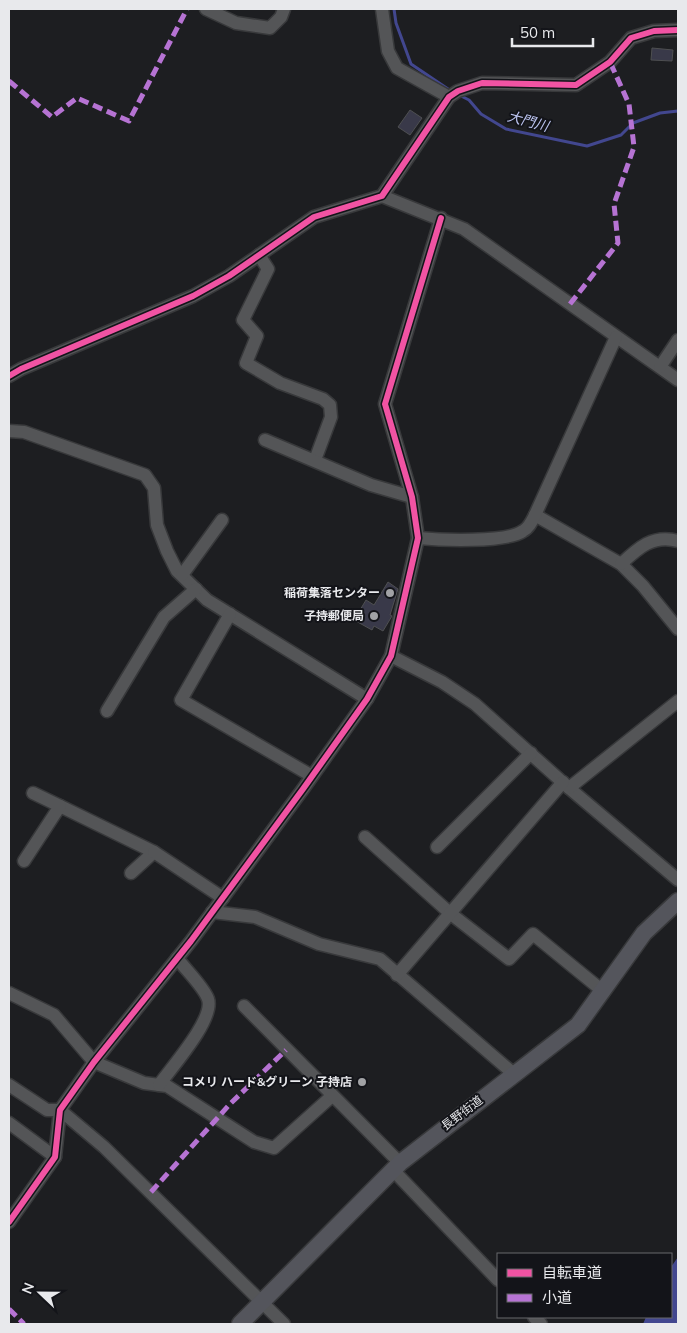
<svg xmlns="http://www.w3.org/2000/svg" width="687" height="1333" font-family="Mulish,'Noto Sans JP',sans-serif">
	<rect width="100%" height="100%" fill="#1d1e21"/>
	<!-- water -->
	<polygon fill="#42478f" points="678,1257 678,1324 643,1324 646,1317 671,1317 671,1267"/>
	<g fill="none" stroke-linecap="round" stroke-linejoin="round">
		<!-- stream -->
		<g stroke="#42478f" stroke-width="3">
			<polyline points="394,9 396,23 411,64 451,91"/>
			<polyline points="459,95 469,100 481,114 506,129 587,146 621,135 633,123 660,113 678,111"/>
		</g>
	</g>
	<!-- building -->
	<g fill="#393949" stroke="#4e4f51">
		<polygon points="652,48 673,50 672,61 651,60"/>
		<polygon points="410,110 422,118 410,135 398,127"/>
		<polygon points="388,582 398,589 390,615 392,616 383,631 374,626 372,630 354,620 366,600 374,605"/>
	</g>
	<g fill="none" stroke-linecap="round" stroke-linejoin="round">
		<defs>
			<g id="minor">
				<polyline points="206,9 236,23 270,28 281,17 284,9"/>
				<polyline points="382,9 388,51 397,68 449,97"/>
				<polyline points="382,196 464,229 678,380"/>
				<polyline points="259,255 268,269 243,320 257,336 246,363 280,383 323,399 330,405 331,417 315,460"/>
				<polyline points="660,367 678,340"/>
				<polyline points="9,376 21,369 193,296 229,276 314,217 382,196 449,97 458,91 482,83 576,85 610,62 631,38 654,31 678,30"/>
				<polyline points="9,431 24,432 145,475 154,488 157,525 167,551 177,571 207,600 367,699"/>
				<polyline points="265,440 371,485 412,497"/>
				<polyline points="535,515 621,564 643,586 678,629"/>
				<path d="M418,538C440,540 506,543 523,531C529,528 532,521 535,515L616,337"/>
				<path d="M621,564C638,548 653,534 678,541"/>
				<polyline points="182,575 222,520"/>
				<polyline points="230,614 181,700 312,776"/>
				<polyline points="391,656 442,682 475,704 569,788 678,880"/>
				<polyline points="107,711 164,617 196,589"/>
				<polyline points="569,788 678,701"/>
				<polyline points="60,806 154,852 131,873"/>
				<polyline points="365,837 451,914 509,959 533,934 604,992"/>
				<polyline points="437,847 531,753"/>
				<polyline points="154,852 223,898"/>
				<polyline points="24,861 60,806 33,793"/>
				<polyline points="212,912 255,917 319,944 380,959 514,1074"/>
				<polyline points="397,975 563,782"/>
				<polyline points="9,993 54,1015 94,1062 144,1083 167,1086 254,1142 274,1148 332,1096"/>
				<polyline points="244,1006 400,1163"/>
				<polyline points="9,1085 47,1110 60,1110 104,1147 284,1324"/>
				<path d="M159,1085C171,1068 215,1019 208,999C204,987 185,969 177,958"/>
				<polyline points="9,1123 55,1157"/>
				<polyline points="393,1170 498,1280"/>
				<polyline points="9,1222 55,1157 60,1110 94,1062 191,941 303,789 367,699 391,656 418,538 412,497 385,404 441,218"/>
				<polyline points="534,1317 541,1324"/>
			</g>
			<polyline id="major" points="240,1324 400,1163 578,1025 644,933 678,901"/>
		</defs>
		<!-- minor casing -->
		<use href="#minor" stroke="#38393b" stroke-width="15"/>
		<!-- major casing -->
		<use href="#major" stroke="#38393b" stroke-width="19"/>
		<!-- minor -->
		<use href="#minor" stroke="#545557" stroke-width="12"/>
		<!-- major -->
		<use href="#major" stroke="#54555c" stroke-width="16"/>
		<!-- quiet -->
		<g stroke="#b673d3" stroke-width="5" stroke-dasharray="10 5" stroke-linecap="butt">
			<polyline points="9,81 52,117 77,98 129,121 187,9"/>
			<polyline points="570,304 618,243 614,204 634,147 629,104 610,62"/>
			<polyline points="151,1192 230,1104 286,1050"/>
			<polyline points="9,1309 24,1324"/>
		</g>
		<defs>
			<g id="cycleway">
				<polyline points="9,376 21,369 193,296 229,276 314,217 382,196 449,97 458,91 482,83 576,85 610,62 631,38 654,31 678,30"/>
				<polyline points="9,1222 55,1157 60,1110 94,1062 191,941 303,789 367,699 391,656 418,538 412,497 385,404 441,218"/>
			</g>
		</defs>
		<!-- cycleway casing -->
		<use href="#cycleway" stroke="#131419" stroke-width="9"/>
		<!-- cycleway -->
		<use href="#cycleway" stroke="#f153a3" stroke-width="6"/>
	</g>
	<!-- markers -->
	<g fill="#a1a2a5" stroke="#131419" stroke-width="2">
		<circle cx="390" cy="593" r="5"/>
		<circle cx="374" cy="616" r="5"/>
		<circle cx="362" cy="1082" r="5"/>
	</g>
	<g text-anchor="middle" stroke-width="4" stroke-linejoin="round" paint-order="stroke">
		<!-- poi labels -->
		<g font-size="12" font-weight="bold" fill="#e8e9ec" stroke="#131419" text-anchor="end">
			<text x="380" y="597">稲荷集落センター</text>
			<text x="364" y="620">子持郵便局</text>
			<text x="352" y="1086">コメリ ハード&amp;グリーン 子持店</text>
		</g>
		<!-- street labels -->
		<g font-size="12" fill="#e8e9ec" stroke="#131419">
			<text transform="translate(462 1113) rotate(-37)" y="4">長野街道</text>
		</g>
		<!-- water labels -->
		<g font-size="14" font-style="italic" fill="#bbc3ef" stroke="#131419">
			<text transform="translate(528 121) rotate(15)" y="5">大門川</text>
		</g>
	</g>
	<!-- border -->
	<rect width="687" height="1333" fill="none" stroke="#e8e9ec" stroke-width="20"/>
	<!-- legend -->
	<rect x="497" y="1253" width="175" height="65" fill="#131419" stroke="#68696d"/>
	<rect x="507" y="1269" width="25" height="8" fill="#f153a3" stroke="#68696d"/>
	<text x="542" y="1278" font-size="15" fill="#e8e9ec">自転車道</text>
	<rect x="507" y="1294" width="25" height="8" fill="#b673d3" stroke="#68696d"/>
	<text x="542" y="1303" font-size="15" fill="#e8e9ec">小道</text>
	<!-- north arrow -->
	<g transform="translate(40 1293) rotate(292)" stroke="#131419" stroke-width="4" paint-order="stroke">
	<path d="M0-4L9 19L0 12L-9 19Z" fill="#e8e9ec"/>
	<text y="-8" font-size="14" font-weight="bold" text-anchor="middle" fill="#e8e9ec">N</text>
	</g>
	<!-- scale -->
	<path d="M512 38v8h81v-8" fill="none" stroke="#e8e9ec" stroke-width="2.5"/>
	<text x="520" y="38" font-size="15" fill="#e8e9ec" stroke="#131419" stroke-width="4" paint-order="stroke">50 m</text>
</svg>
